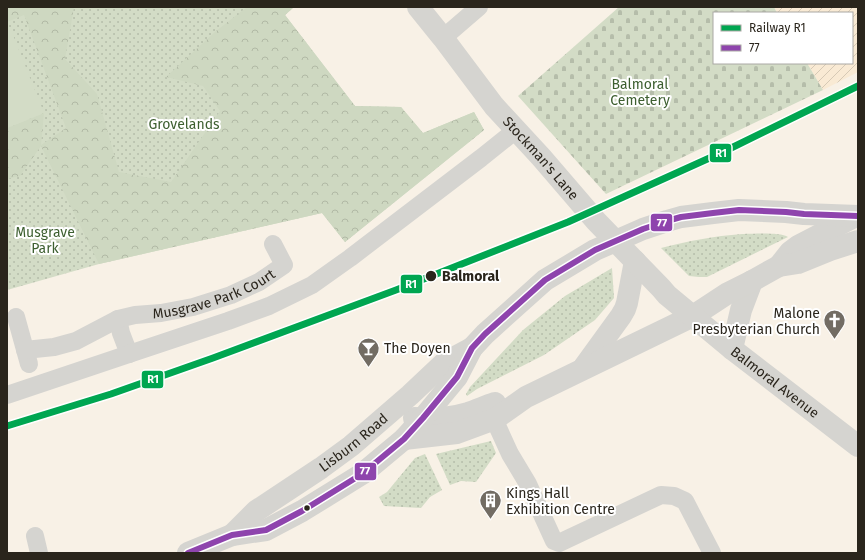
<svg xmlns="http://www.w3.org/2000/svg" width="865" height="560" font-family="'Fira Sans',sans-serif">
	<defs>
		<pattern id="industrial-furrows" width="10" height="10" patternUnits="userSpaceOnUse"><rect width="10" height="10" fill="#f9ead4"/><path d="M-1 1l2-2M0 10L10 0M9 11l2-2" fill="none" stroke="#d6c9b5"/></pattern>
		<pattern id="green-dots" width="8" height="8" patternUnits="userSpaceOnUse"><rect width="8" height="8" fill="#d3dcc6"/><path d="M2 2h.1M6 6h.1" fill="none" stroke="#b5bdaa" stroke-width="1.8" stroke-linecap="round"/></pattern>
		<pattern id="forest-crowns" width="20" height="18" patternUnits="userSpaceOnUse"><rect width="20" height="18" fill="#ced8c1"/><path d="M2 6a3 3 0 1 1 6 0M12 15a3 3 0 1 1 6 0" fill="none" stroke="#b1b9a5"/></pattern>
		<pattern id="cemetery-stones" width="16" height="16" patternUnits="userSpaceOnUse"><rect width="16" height="16" fill="#d3dcc6"/><path d="M2 7V4a2 2 0 0 1 4 0v3zM10 15v-3a2 2 0 0 1 4 0v3z" fill="#b5bdaa"/></pattern>
	</defs>
	<rect width="100%" height="100%" fill="#f8f1e6"/>
	<!-- industrial -->
	<polygon fill="url(#industrial-furrows)" points="774,7 858,7 858,72 823,90 807,63 852,63 852,13 777,13"/>
	<!-- green -->
	<g fill="url(#green-dots)">
		<polygon points="7,7 294,7 285,15 355,106 401,107 423,133 474,112 484,130 345,242 322,213 99,264 7,290"/>
		<path d="M742,234C753,234 780,232 788,237L707,277H699L689,276L661,248C688,241 714,236 742,234Z"/>
		<polygon points="612,268 614,298 595,320 544,355 477,389 467,396 466,394 470,387 523,330 565,296"/>
		<polygon points="491,441 496,453 476,482 461,481 450,485 436,454"/>
		<polygon points="425,454 442,490 430,497 421,508 384,506 379,497 387,492 415,458"/>
	</g>
	<!-- forest -->
	<polygon fill="url(#forest-crowns)" points="7,7 74,7 65,59 97,94 119,172 171,182 220,111 203,86 166,77 216,31 247,7 294,7 285,15 355,106 401,107 423,133 474,112 484,130 345,242 322,213 99,264 41,146 20,176 7,179 7,128 44,113 41,145 66,128 24,15 7,22"/>
	<!-- cemetery -->
	<polygon fill="url(#cemetery-stones)" points="619,7 774,7 777,13 714,13 714,63 807,63 823,90 606,194 518,96"/>
	<!-- pitch -->
	<polygon fill="#d3dcc6" points="11,30 44,113 7,128 7,32"/>
	<g fill="none" stroke-linecap="round" stroke-linejoin="round">
		<!-- minor -->
		<g stroke="#d5d4d0" stroke-width="18">
			<polyline points="443,38 479,7"/>
			<polyline points="16,317 29,364"/>
			<polyline points="118,319 121,333 129,354"/>
			<path id="s1" d="M25,350L54,347L76,341L118,319L135,315L161,313L193,307L231,295L259,282L284,265L273,244"/>
			<polyline points="7,395 129,354 228,321 269,306 312,285 350,258 481,158 516,130"/>
			<polyline points="489,408 510,454 528,484 554,541 559,543 661,495 674,496 685,501 712,553"/>
			<polyline points="35,536 39,553"/>
		</g>
		<!-- primary -->
		<g stroke="#d5d4d0" stroke-width="22">
			<polyline points="779,266 790,252 798,246 854,217"/>
			<polyline points="732,349 741,310 752,281"/>
			<polyline points="584,367 621,316 625,309 627,303 635,261"/>
			<path d="M414,418C431,419 451,418 468,413C477,410 486,406 495,403"/>
			<polyline points="404,439 457,433 495,419 526,397 693,316 728,293 752,281 779,266 798,263 830,250 858,241"/>
			<path id="s2" d="M232,535L256,511L321,468L351,446L410,395L444,363L472,348"/>
			<polyline points="188,553 232,535 266,530 302,511 362,474 404,439 423,418 457,377 472,348 485,334 545,280 595,250 643,229 667,221 681,217 713,213 739,210 786,212 804,214 858,216"/>
		</g>
		<!-- trunk -->
		<path stroke="#d5d4d0" stroke-width="22" id="s3" d="M418,7L443,38L494,106L541,157L596,221L661,288L667,295L732,349L858,446"/>
		<defs>
			<polyline id="bus-1" points="188,553 232,535 266,530 302,511 362,474 404,439 423,418 457,377 472,348 485,334 545,280 595,250 643,229 667,221 681,217 713,213 739,210 786,212 804,214 858,216"/>
		</defs>
		<!-- bus-1 casing -->
		<use href="#bus-1" stroke="#fff" stroke-width="9"/>
		<!-- bus-1 -->
		<use href="#bus-1" stroke="#8e44ad" stroke-width="6"/>
		<defs>
			<polyline id="rail-1" points="7,426 111,394 213,358 396,290 568,222 725,151 858,86"/>
		</defs>
		<!-- rail-1 casing -->
		<use href="#rail-1" stroke="#fff" stroke-width="10"/>
		<!-- rail-1 -->
		<use href="#rail-1" stroke="#00a651" stroke-width="7"/>
	</g>
	<!-- icons -->
	<defs>
		<symbol id="church-pin" viewBox="-11 -11 22 30"><path d="M0 17L-7.5 6A9.5 9.5 0 1 1 7.5 6Z" fill="#726c63" stroke="#fff"/><path d="M-1.2-6h2.4v3.5h3.3v2.4h-3.3V6h-2.4V-.1h-3.3v-2.4h3.3Z" fill="#fff"/></symbol>
		<symbol id="bar-pin" viewBox="-11 -11 22 30"><path d="M0 17L-7.5 6A9.5 9.5 0 1 1 7.5 6Z" fill="#726c63" stroke="#fff"/><path d="M-6-5H6L.8 .8V4.5H3.5V6h-7V4.5H-.8V.8Z" fill="#fff"/></symbol>
		<symbol id="building-pin" viewBox="-11 -11 22 30"><path d="M0 17L-7.5 6A9.5 9.5 0 1 1 7.5 6Z" fill="#726c63" stroke="#fff"/><path d="M-4-6H4V6H1V3H-1V6H-4ZM-2.5-4.3h1.7v1.8h-1.7ZM.8-4.3h1.7v1.8H.8ZM-2.5-1h1.7V.8h-1.7ZM.8-1h1.7V.8H.8Z" fill="#fff"/></symbol>
	</defs>
	<g fill-rule="evenodd">
		<use href="#church-pin" x="822" y="308" width="25" height="34"/>
		<use href="#bar-pin" x="356" y="336" width="25" height="34"/>
		<use href="#building-pin" x="478" y="488" width="25" height="34"/>
	</g>
	<!-- markers -->
	<g fill="#2a251c" stroke="#fff" stroke-width="1.5">
		<circle cx="431" cy="276" r="6"/>
		<circle cx="307" cy="508" r="3.5"/>
	</g>
	<g text-anchor="middle" stroke-width="4" stroke-linejoin="round" paint-order="stroke">
		<!-- park labels -->
		<g font-size="14" fill="#3d5f30" stroke="#fff">
			<text x="640" y="89">Balmoral<tspan x="640" dy="16">Cemetery</tspan></text>
			<text x="184" y="129">Grovelands</text>
			<text x="45" y="237">Musgrave<tspan x="45" dy="16">Park</tspan></text>
		</g>
		<!-- street labels -->
		<g font-size="14" fill="#2a251c" stroke="#fff">
			<text dy="5" stroke="none"><textPath href="#s3" startOffset="195">Stockman's Lane</textPath></text>
			<text dy="5" stroke="none"><textPath href="#s1" startOffset="199">Musgrave Park Court</textPath></text>
			<text dy="5" stroke="none"><textPath href="#s3" startOffset="520">Balmoral Avenue</textPath></text>
			<text dy="5" stroke="none"><textPath href="#s2" startOffset="153">Lisburn Road</textPath></text>
		</g>
		<!-- stop labels -->
		<g font-size="14" font-weight="bold" fill="#2a251c" stroke="#fff" text-anchor="start">
			<text x="442" y="281">Balmoral</text>
		</g>
		<!-- poi labels -->
		<g font-size="14" fill="#2a251c" stroke="#fff" text-anchor="start">
			<text x="820" y="318" text-anchor="end">Malone<tspan x="820" dy="16">Presbyterian Church</tspan></text>
			<text x="384" y="353">The Doyen</text>
			<text x="506" y="498">Kings Hall<tspan x="506" dy="16">Exhibition Centre</tspan></text>
		</g>
	</g>
	<g stroke="#fff" stroke-width="1.5">
		<rect x="709" y="143" width="23" height="20" rx="4" fill="#00a651"/>
		<rect x="650" y="213" width="23" height="19" rx="4" fill="#8e44ad"/>
		<rect x="400" y="274" width="23" height="20" rx="4" fill="#00a651"/>
		<rect x="141" y="370" width="23" height="19" rx="4" fill="#00a651"/>
		<rect x="354" y="462" width="23" height="19" rx="4" fill="#8e44ad"/>
	</g>
	<g font-size="11" text-anchor="middle" font-weight="bold" fill="#fff">
		<text x="721" y="157">R1</text>
		<text x="662" y="227">77</text>
		<text x="411" y="288">R1</text>
		<text x="153" y="383">R1</text>
		<text x="365" y="475">77</text>
	</g>
	<!-- border -->
	<rect width="865" height="560" fill="none" stroke="#2a251c" stroke-width="16"/>
	<!-- legend -->
	<rect x="713" y="12" width="140" height="52" fill="#ffffff" stroke="#aaa8a4"/>
	<rect x="721" y="25" width="20" height="6" fill="#00a651" stroke="#aaa8a4"/>
	<text x="749" y="32" font-size="12" fill="#2a251c">Railway R1</text>
	<rect x="721" y="45" width="20" height="6" fill="#8e44ad" stroke="#aaa8a4"/>
	<text x="749" y="52" font-size="12" fill="#2a251c">77</text>
</svg>
